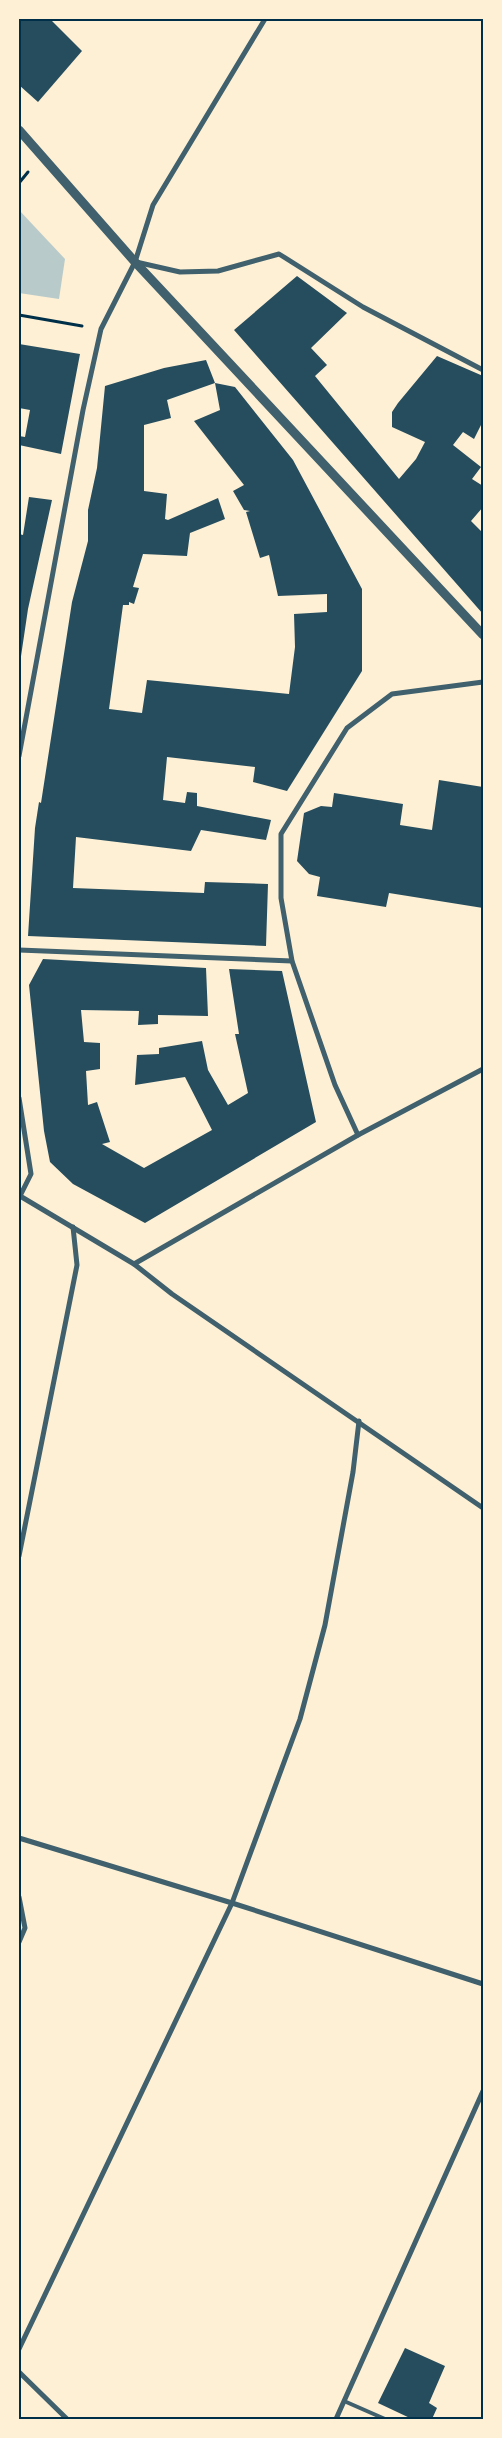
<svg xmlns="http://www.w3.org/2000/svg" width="502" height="2438" font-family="Signika,sans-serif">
	<rect width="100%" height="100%" fill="#fdf0d5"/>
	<!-- green -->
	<polygon fill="#b9caca" points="19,210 65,259 59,299 19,293"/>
	<!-- building -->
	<g fill="#264d5e">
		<polygon points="19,19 50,19 82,51 38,102 19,85"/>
		<polygon points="297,276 347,313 311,348 327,365 315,376 399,479 416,459 425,442 392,427 392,412 398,403 437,356 483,376 483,421 474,439 463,432 453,445 481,467 472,479 483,486 483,507 471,521 483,533 483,614 234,330"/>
		<polygon points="19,344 80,354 61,454 19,445 19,436 25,437 30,410 19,408"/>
		<polygon points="206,360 215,383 167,400 171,418 144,425 144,491 167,494 165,519 168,520 218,498 225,519 190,533 187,556 143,554 133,587 139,588 134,604 129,602 129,605 123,605 109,709 142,713 147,680 289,694 295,647 294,614 327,612 327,594 278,596 269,555 260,558 246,512 250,511 244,510 233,491 244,485 194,421 220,410 215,383 235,387 293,460 362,589 362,671 287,791 253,782 255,767 167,757 163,800 185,803 187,792 197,793 197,806 271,820 266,840 201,830 191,851 76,837 73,888 204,893 205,882 268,884 266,946 28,936 35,828 39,802 41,803 72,602 88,541 88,510 97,468 105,386 164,368"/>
		<polygon points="29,497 52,500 28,609 20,663 19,534 23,535"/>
		<polygon points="439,780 483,787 483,908 389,893 386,907 317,896 320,877 309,874 297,861 304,813 321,806 332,807 334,793 403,804 400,825 432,830"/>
		<polygon points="43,959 206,968 208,1016 158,1015 158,1024 138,1025 139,1011 81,1010 84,1042 100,1043 100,1069 86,1071 88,1105 97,1102 110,1142 102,1144 144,1168 212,1130 185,1077 135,1085 137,1055 159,1054 159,1048 202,1041 208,1070 228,1105 248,1093 235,1034 239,1034 229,969 282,971 316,1122 145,1223 73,1184 50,1162 44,1131 29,985"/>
		<polygon points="405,2348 445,2366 429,2403 437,2408 432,2419 412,2419 378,2403"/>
	</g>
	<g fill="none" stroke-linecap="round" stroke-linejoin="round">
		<!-- path -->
		<g stroke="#003049" stroke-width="3">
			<polyline points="19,183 28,172"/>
			<polyline points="19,315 82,326"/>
		</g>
		<!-- service -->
		<polyline stroke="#3f606c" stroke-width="4" points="344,2401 385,2419"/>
		<!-- minor -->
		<g stroke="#3f606c" stroke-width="5">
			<polyline points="136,262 180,272 218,271 279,254 363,307 483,370"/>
			<polyline points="19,756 83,410 101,329 135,262 153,205 265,19"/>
			<polyline points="19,950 292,961"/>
			<polyline points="19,1098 31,1174 20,1196"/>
			<polyline points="358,1135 335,1085 292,961 281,898 281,834 347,728 392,694 483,682"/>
			<polyline points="20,1196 134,1264 172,1294 483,1508"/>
			<polyline points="134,1264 358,1135 483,1069"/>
			<polyline points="19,1556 77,1265 73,1227"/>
			<polyline points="19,1838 232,1903 483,1984"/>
			<polyline points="19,1897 25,1928 19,1942"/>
			<polyline points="19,2349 232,1903 300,1719 325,1625 353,1472 359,1421"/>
			<polyline points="19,2372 67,2419"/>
			<polyline points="336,2419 483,2091"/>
		</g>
		<!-- tertiary -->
		<polyline stroke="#3f606c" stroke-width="9" points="19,130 135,262 483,635"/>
	</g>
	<!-- border -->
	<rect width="502" height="2438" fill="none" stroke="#fdf0d5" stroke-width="40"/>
	<rect x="20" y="20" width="462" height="2398" fill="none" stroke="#003049" stroke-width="2"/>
</svg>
